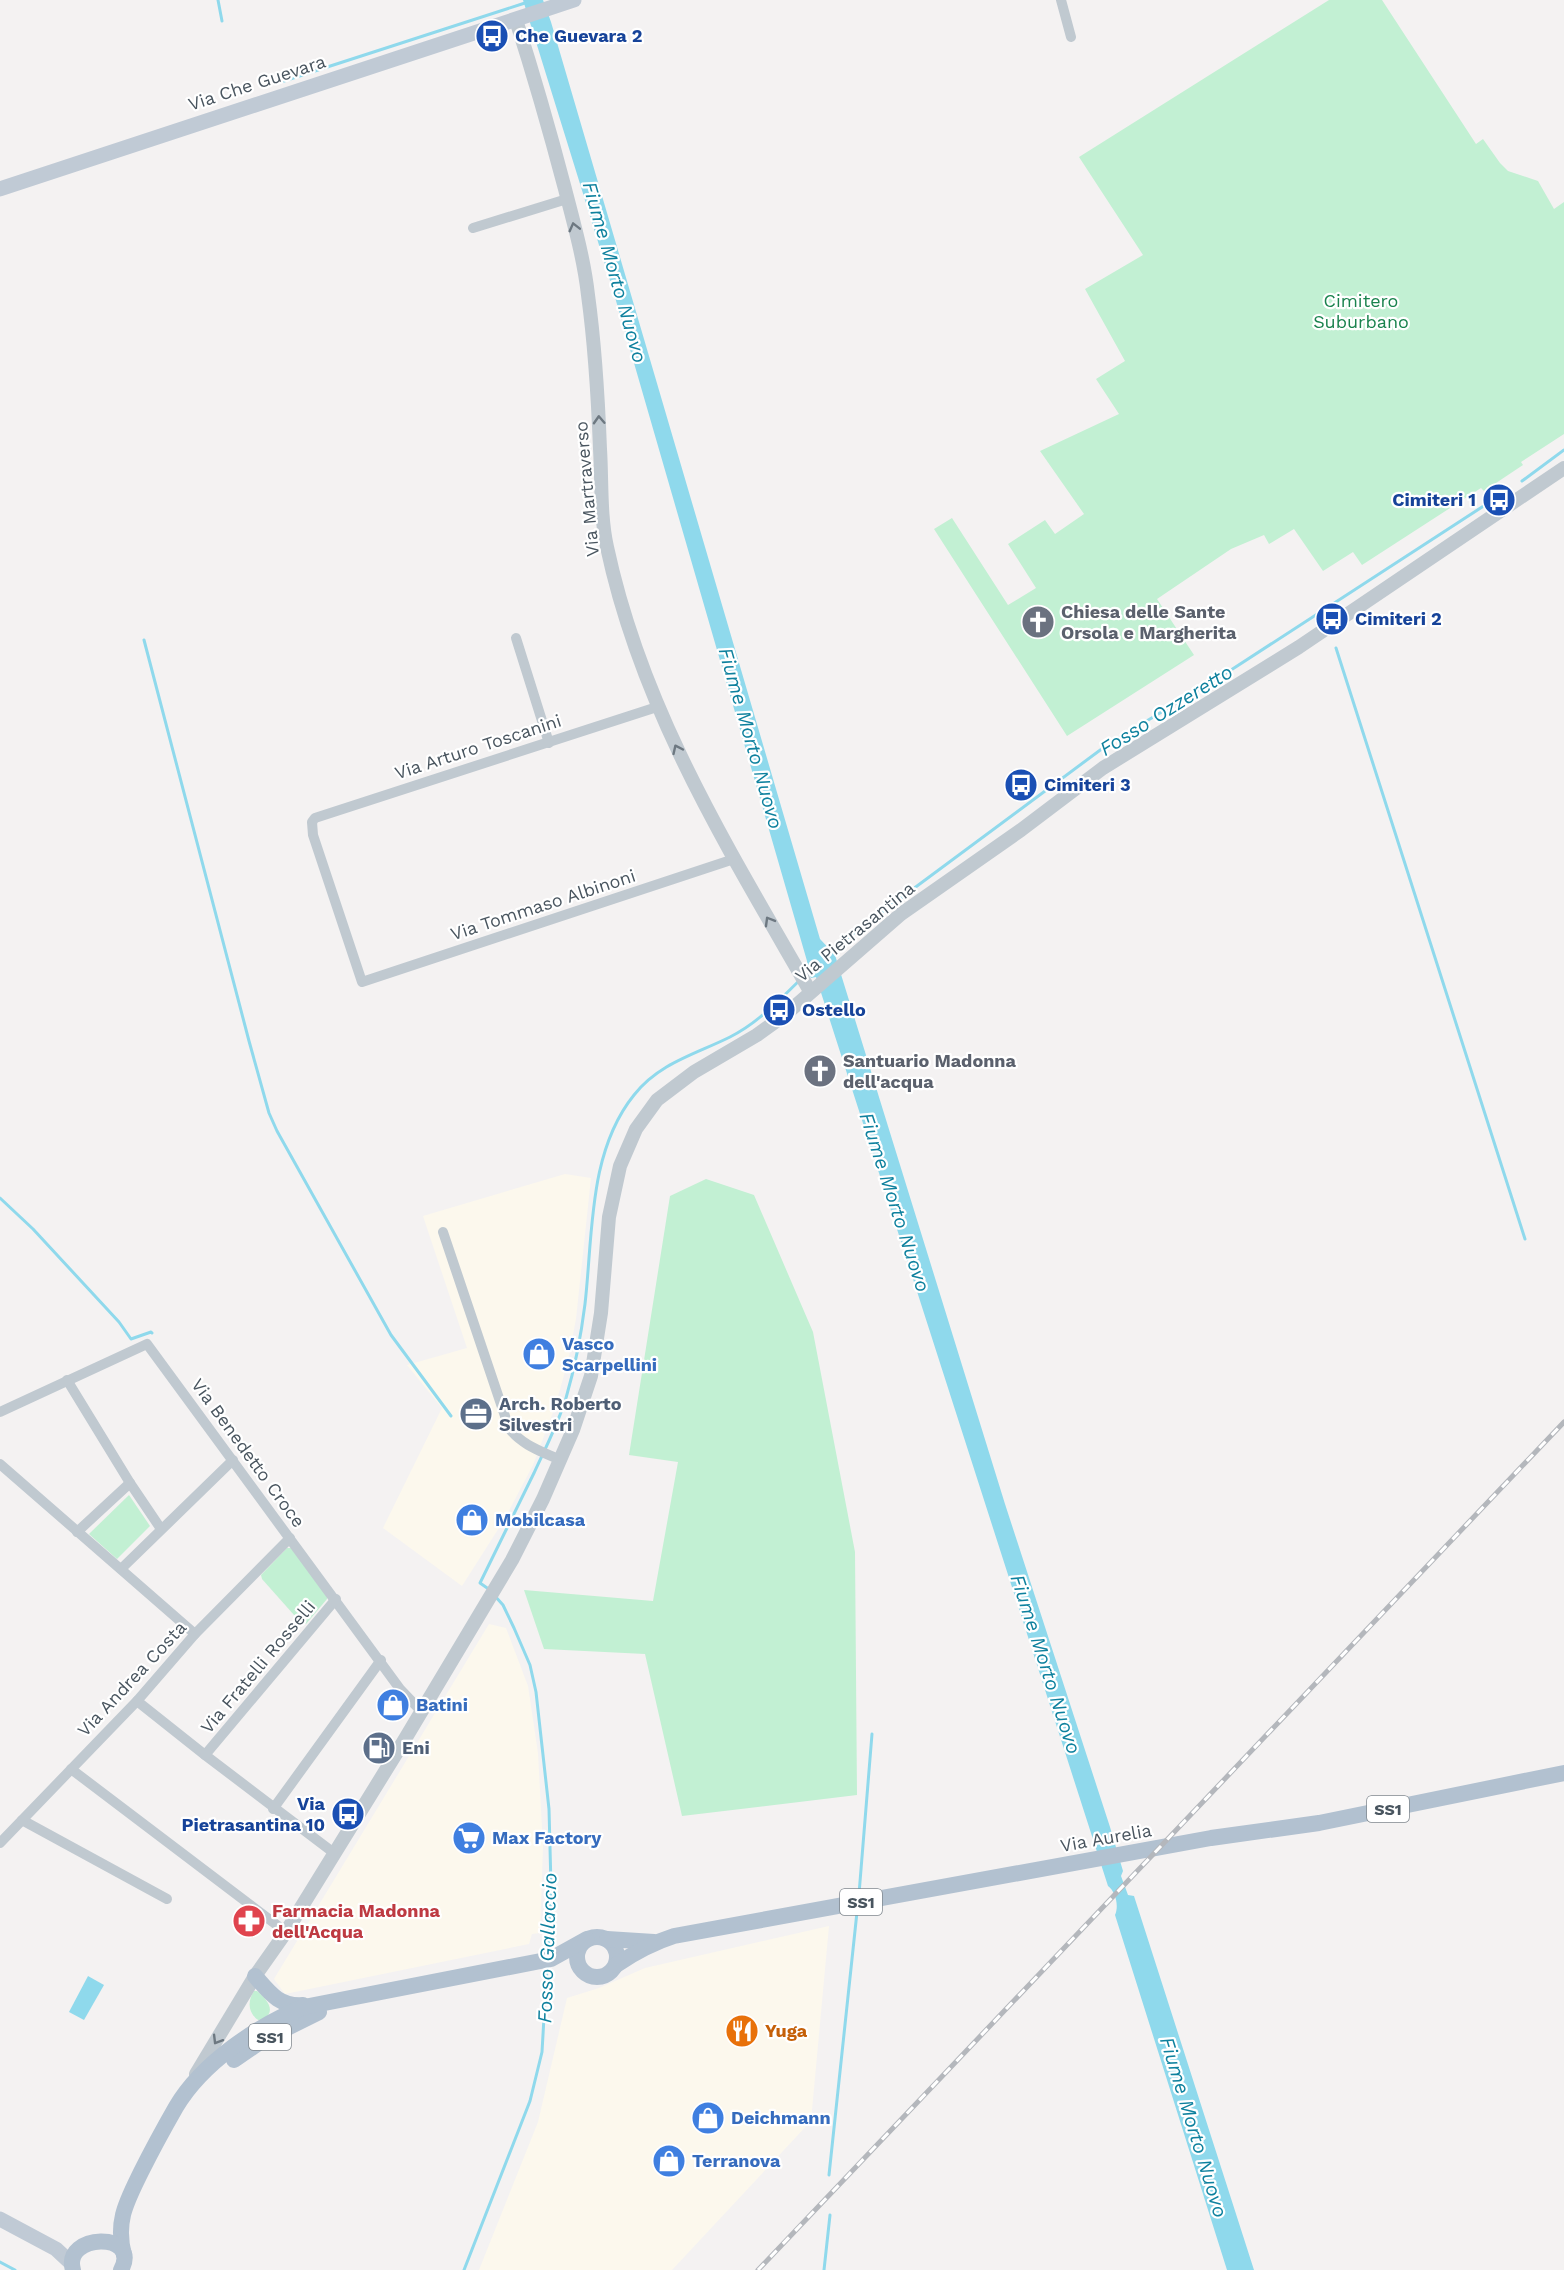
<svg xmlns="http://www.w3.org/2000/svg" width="1564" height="2270" font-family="'Work Sans',sans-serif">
	<rect width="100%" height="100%" fill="#f4f2f2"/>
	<!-- commercial -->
	<g fill="#fcf8ed">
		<polygon points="565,1174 591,1178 576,1319 568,1361 555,1407 533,1465 504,1520 462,1586 383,1528 442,1408 407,1365 467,1348 423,1216"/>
		<polygon points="489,1624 506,1628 528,1686 538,1753 543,1847 540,1933 532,1934 529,1944 285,1994 274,1979"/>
		<polygon points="829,1926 811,2121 672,2270 479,2270 538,2122 567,1998 599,1988 645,1968"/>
	</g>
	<!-- green -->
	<g fill="#c2f0d3">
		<polygon points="1329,0 1382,0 1476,144 1483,139 1500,163 1508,171 1538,181 1554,209 1564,202 1564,434 1521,462 1523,465 1484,491 1481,488 1362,565 1353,552 1323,571 1294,529 1269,544 1264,535 1231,549 1157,599 1194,655 1067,736 934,529 952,518 1008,605 1036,588 1008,544 1045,520 1055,534 1084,514 1040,451 1119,414 1096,379 1125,361 1085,289 1143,255 1079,157"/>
		<polygon points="706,1179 754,1195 813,1332 855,1552 857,1795 682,1816 645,1654 544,1649 524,1590 653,1601 678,1462 629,1455 670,1196"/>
		<polygon points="129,1495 150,1526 117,1559 89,1534"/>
		<polygon points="287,1548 291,1548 327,1595 327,1599 306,1624 302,1624 262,1579 261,1575"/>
		<path d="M254,1991H257C268,2000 278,2013 260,2021C248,2015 247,2001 254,1991Z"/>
	</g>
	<!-- water -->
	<g fill="#8fd9ec">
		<path d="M523,0H543L551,22L820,939L835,955L1005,1504L1110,1827L1123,1871L1121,1876L1128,1895L1134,1896L1254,2270H1227L1115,1915C1119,1906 1116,1892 1108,1886L816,977L811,978L808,972L807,961L612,287Z"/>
		<polygon points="88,1976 104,1985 84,2020 69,2012"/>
	</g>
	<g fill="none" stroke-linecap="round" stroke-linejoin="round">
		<!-- stream -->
		<g stroke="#8fd9ec" stroke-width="3">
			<polyline points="218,0 222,21"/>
			<polyline points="284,81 525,3"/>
			<polyline points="1522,481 1564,450"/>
			<polyline points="144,640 249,1041 269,1113 277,1131 391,1335 451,1416"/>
			<polyline points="1336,648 1525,1239"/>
			<polyline points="828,952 1107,745 1231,670 1499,496"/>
			<polyline points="0,1198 33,1229 119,1322 131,1339 151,1332 152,1333"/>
			<path d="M490,1590L480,1583C498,1546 516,1510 534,1473C545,1449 558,1424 566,1398C575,1367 581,1336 585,1304C593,1235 588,1152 634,1095C659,1063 696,1054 730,1037C758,1023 778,1001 800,980"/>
			<polyline points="494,1595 503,1605 514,1628 530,1665 536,1692 549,1809 551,1886 548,1953"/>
			<polyline points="859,1894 872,1734"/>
			<polyline points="829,2175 857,1912"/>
			<polyline points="0,2262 15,2270"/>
			<polyline points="464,2270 530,2101 542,2052 547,1965"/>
			<polyline points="824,2270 830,2215"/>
		</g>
		<!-- minor -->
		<g stroke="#c0c9d0" stroke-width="10">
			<polyline points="1061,0 1071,37"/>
			<polyline points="473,228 567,199"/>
			<polyline points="516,638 549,743"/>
			<polyline points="657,707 315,818 312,822 313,835 362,982 734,859"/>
			<path d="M443,1232L509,1428C521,1445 543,1452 560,1460"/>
			<polyline points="67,1380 130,1483 161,1529"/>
			<polyline points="0,1412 147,1344 400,1689 421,1711"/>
			<polyline points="0,1464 195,1634"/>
			<polyline points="77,1532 130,1483"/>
			<polyline points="121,1569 233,1460"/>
			<polyline points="137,1701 205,1755 334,1853"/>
			<polyline points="205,1755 336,1599"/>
			<polyline points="71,1769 286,1932"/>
			<polyline points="273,1809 381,1660"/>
			<polyline points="22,1820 167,1899"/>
			<polyline points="0,1843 137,1701 195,1634 290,1538"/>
		</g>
		<!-- tertiary -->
		<g stroke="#c0c9d0" stroke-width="14">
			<path d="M516,20C534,76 550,132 565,189C574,224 584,259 588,295C595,346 598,397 600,449C602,481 600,516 607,547C642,711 728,848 810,991"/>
			<polyline points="196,2074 255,1976 286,1932 402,1744 512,1560 543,1499 573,1430 591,1376 601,1313 609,1217 620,1166 636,1129 657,1100 694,1072 757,1035 786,1014 901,914 1021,830 1103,768 1299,647 1564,468"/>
		</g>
		<!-- secondary -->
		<g stroke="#c0cad5" stroke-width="15">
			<polyline points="0,189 574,0"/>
			<polyline points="0,2219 56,2249 71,2263"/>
		</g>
		<!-- primary -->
		<g stroke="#b2c1d0" stroke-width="16">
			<circle cx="597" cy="1957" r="20"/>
			<polyline points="607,1939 654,1942"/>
			<path d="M616,1965C634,1953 652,1943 674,1936L1211,1838L1319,1823L1564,1773"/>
			<path d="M255,1976C269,1992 279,2007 303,2005"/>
			<polyline points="234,2060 263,2040 319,2012"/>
			<path d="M124,2255C115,2221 127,2201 141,2172C152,2150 164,2128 176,2107C202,2063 258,2025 304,2007L551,1959L587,1939"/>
			<path d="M73,2270C62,2233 142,2231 121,2270"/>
		</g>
		<defs>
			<polyline id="rail" points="758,2270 1564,1422"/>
		</defs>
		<!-- rail casing -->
		<use href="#rail" stroke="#b4b7bc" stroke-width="5"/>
		<!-- rail -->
		<use href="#rail" stroke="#fff" stroke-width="3" stroke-dasharray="9" stroke-linecap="butt"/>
	</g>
	<!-- one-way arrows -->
	<defs><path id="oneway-chevron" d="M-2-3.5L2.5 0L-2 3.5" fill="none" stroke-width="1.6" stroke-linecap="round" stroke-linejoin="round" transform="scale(1.5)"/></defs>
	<g stroke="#6d7881">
		<use href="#oneway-chevron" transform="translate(574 227) rotate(-104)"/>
		<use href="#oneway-chevron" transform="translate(599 420) rotate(-93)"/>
		<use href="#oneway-chevron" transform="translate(677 749) rotate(-115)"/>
		<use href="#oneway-chevron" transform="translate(769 921) rotate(-120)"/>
		<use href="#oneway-chevron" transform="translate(217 2040) rotate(121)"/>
	</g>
	<!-- icons -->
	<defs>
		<symbol id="bus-disc" viewBox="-11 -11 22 22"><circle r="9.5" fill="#1a4fb4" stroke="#fff"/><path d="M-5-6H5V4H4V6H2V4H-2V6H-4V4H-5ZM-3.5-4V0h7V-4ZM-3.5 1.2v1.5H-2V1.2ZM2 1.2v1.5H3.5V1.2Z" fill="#fff"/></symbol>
		<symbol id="church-disc" viewBox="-11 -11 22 22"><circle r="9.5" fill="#6b7280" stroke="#fff"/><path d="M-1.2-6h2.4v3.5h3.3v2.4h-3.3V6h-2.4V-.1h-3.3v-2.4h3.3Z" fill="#fff"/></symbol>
		<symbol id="shop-disc" viewBox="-11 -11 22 22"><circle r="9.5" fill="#3f7fe0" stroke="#fff"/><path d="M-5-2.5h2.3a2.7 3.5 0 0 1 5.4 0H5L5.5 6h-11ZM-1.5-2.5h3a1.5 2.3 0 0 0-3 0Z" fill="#fff"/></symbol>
		<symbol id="office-disc" viewBox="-11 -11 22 22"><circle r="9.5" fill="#5c6f8a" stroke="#fff"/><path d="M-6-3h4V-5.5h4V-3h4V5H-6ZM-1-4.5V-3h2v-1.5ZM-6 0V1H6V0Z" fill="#fff"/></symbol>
		<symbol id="fuel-disc" viewBox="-11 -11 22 22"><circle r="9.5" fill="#5c6f8a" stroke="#fff"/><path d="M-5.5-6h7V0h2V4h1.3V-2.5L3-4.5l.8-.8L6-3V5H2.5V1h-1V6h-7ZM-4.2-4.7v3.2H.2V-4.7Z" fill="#fff"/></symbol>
		<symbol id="supermarket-disc" viewBox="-11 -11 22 22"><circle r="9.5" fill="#3f7fe0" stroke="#fff"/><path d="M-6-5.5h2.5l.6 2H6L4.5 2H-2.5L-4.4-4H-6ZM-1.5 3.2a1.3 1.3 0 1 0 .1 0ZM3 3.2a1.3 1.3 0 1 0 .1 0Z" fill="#fff"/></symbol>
		<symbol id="pharmacy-disc" viewBox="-11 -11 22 22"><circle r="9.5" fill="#e0444e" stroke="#fff"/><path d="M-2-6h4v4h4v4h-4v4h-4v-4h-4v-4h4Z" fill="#fff"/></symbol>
		<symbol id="restaurant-disc" viewBox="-11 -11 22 22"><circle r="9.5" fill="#e8710a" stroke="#fff"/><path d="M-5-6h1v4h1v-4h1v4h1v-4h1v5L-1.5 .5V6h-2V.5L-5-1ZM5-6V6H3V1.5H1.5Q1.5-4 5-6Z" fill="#fff"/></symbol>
	</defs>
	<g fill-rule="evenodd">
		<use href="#bus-disc" x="473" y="17" width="38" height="38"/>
		<use href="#bus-disc" x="1480" y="481" width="38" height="38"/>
		<use href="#bus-disc" x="1313" y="600" width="38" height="38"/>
		<use href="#church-disc" x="1019" y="603" width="38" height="38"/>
		<use href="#bus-disc" x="1002" y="766" width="38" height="38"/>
		<use href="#bus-disc" x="760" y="991" width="38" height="38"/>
		<use href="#church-disc" x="801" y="1052" width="38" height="38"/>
		<use href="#shop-disc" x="520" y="1335" width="38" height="38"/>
		<use href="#office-disc" x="457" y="1395" width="38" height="38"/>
		<use href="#shop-disc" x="453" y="1501" width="38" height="38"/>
		<use href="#shop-disc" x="374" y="1686" width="38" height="38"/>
		<use href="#fuel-disc" x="360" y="1729" width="38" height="38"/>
		<use href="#bus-disc" x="329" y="1795" width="38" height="38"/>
		<use href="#supermarket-disc" x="450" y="1819" width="38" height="38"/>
		<use href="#pharmacy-disc" x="230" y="1902" width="38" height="38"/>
		<use href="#restaurant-disc" x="723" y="2012" width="38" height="38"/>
		<use href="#shop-disc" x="689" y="2099" width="38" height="38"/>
		<use href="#shop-disc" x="650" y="2142" width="38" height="38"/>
	</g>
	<g text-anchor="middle" stroke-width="4.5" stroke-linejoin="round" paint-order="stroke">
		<!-- shield labels -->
		<g fill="#fff" stroke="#80888f" stroke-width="1.5">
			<rect x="1367" y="1796" width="42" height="26" rx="4.5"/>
			<rect x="840" y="1889" width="42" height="26" rx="4.5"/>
			<rect x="249" y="2024" width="42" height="26" rx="4.5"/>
		</g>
		<g font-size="16" font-weight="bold" fill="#49555f">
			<text x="1388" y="1815">SS1</text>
			<text x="861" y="1908">SS1</text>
			<text x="270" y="2043">SS1</text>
		</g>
		<!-- transit labels -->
		<g font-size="18" font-weight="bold" fill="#164399" stroke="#fff" text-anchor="start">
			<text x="515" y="42">Che Guevara 2</text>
			<text x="1476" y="506" text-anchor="end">Cimiteri 1</text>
			<text x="1355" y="625">Cimiteri 2</text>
			<text x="1044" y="791">Cimiteri 3</text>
			<text x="802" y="1016">Ostello</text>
			<text x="325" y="1810" text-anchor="end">Via<tspan x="325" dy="21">Pietrasantina 10</tspan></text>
		</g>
		<!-- street labels -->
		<g font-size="18" fill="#49555f" stroke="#fff">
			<text transform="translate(257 83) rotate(-18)" y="6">Via Che Guevara</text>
			<text transform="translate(587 489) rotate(-95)" y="6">Via Martraverso</text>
			<text transform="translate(478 747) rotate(-18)" y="6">Via Arturo Toscanini</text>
			<text transform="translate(543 905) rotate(-18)" y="6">Via Tommaso Albinoni</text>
			<text transform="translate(855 932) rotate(-39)" y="6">Via Pietrasantina</text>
			<text transform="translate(248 1453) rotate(54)" y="6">Via Benedetto Croce</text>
			<text transform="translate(258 1667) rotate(-50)" y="6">Via Fratelli Rosselli</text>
			<text transform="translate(132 1679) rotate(-47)" y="6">Via Andrea Costa</text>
			<text transform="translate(1106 1838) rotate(-10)" y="6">Via Aurelia</text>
		</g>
		<!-- park labels -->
		<g font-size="18" fill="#19824d" stroke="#fff">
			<text x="1361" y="307">Cimitero<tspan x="1361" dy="21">Suburbano</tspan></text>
		</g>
		<!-- worship labels -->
		<g font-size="18" font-weight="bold" fill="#5b616d" stroke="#fff" text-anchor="start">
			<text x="1061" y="618">Chiesa delle Sante<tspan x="1061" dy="21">Orsola e Margherita</tspan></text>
			<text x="843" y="1067">Santuario Madonna<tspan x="843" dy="21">dell'acqua</tspan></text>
		</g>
		<!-- shop labels -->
		<g font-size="18" font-weight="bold" fill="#366cbe" stroke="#fff" text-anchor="start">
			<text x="562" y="1350">Vasco<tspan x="562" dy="21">Scarpellini</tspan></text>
			<text x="495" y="1526">Mobilcasa</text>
			<text x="416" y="1711">Batini</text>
			<text x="492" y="1844">Max Factory</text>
			<text x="731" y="2124">Deichmann</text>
			<text x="692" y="2167">Terranova</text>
		</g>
		<!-- service labels -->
		<g font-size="18" font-weight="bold" fill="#4e5e75" stroke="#fff" text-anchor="start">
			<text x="499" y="1410">Arch. Roberto<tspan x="499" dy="21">Silvestri</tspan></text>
			<text x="402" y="1754">Eni</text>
		</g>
		<!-- health labels -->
		<g font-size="18" font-weight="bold" fill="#be3a42" stroke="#fff" text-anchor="start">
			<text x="272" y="1917">Farmacia Madonna<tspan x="272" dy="21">dell'Acqua</tspan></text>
		</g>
		<!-- food labels -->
		<g font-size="18" font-weight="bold" fill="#c56008" stroke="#fff" text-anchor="start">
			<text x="765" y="2037">Yuga</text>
		</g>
		<!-- water labels -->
		<g font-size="20" font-style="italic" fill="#0e819e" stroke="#fff">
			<text transform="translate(615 272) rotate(74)" y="7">Fiume Morto Nuovo</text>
			<text transform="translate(1166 710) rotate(-32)" y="7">Fosso Ozzeretto</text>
			<text transform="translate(751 738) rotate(74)" y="7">Fiume Morto Nuovo</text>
			<text transform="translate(895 1202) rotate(72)" y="7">Fiume Morto Nuovo</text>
			<text transform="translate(1046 1664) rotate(72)" y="7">Fiume Morto Nuovo</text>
			<text transform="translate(547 1948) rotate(-88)" y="7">Fosso Gallaccio</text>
			<text transform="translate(1194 2127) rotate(73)" y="7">Fiume Morto Nuovo</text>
		</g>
	</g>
</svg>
